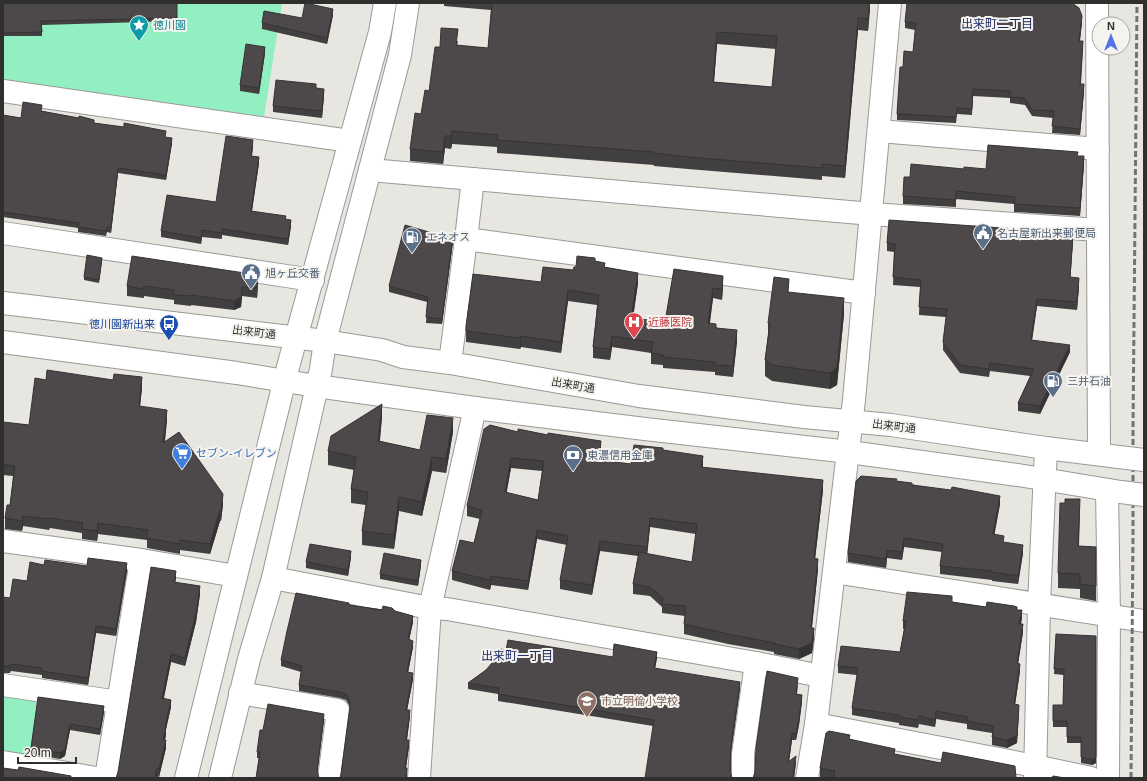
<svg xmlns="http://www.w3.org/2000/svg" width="1147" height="781" font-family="Helvetica,'Noto Sans JP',sans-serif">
	<rect width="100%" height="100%" fill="#e8e6e1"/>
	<!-- green -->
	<g fill="#92efc1">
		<polygon points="3,3 282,3 264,117 3,80"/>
		<polygon points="3,690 37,696 30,762 3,757"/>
	</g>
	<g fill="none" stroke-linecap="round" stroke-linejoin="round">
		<defs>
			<g id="minor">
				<polyline points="1097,3 1099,454"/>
				<polyline points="3,91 350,141"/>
				<polyline points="879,131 1098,149"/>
				<polyline points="370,170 872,214 1098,230"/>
				<polyline points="473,179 466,239 864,293"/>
				<polyline points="3,233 313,280"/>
				<polyline points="450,363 466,239"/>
				<polyline points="1107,490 1109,616 1108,778"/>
				<polyline points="3,541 141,560 236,576"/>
				<polyline points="834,572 1144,621"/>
				<polyline points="273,578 430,608 447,609 756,663 821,676"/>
				<polyline points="3,685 119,702"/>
				<polyline points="240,693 338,710 329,778"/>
				<polyline points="816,724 1035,766 1091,778"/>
				<polyline points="3,762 96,778"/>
				<polyline points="106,778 141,560"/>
				<polyline points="186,778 288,367 380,32 385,3"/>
				<polyline points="220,778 249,659 273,578 321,369 325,341 400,55 408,3"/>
				<polyline points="419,778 430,608 475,408"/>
				<polyline points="743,778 743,754 756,663"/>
				<polyline points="807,778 816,724 854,400 890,3"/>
				<polyline points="1035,778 1039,605 1046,448"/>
			</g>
			<g id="major">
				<polyline points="3,303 325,341 382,350 403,357 450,363 639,396 804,417 891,425 1046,448 1119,457"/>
				<polyline points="3,342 237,373 316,386 475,408 645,429 849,452 1018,475 1121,492"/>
			</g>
		</defs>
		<!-- minor casing -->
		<use href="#minor" stroke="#9b9995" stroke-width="24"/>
		<!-- major casing -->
		<use href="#major" stroke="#9b9995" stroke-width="24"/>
		<!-- minor -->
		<use href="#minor" stroke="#fff" stroke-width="22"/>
		<!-- major -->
		<use href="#major" stroke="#fff" stroke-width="22"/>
		<!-- rail -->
		<polyline stroke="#747370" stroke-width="3" stroke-dasharray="6 3" stroke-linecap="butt" points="1131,778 1133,534 1133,429 1137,3"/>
		<defs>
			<g id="major-bridge">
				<polyline points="1119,457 1144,460"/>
				<polyline points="1121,492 1144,495"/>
			</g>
		</defs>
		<!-- major-bridge casing -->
		<use href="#major-bridge" stroke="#9b9995" stroke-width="24" stroke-linecap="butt"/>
		<!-- major-bridge -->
		<use href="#major-bridge" stroke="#fff" stroke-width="22"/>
	</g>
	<!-- wall -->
	<g fill="#423f40" fill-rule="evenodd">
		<polygon points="3,3 177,3 177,21 42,25 42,36 3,36"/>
		<path d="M444,3H870L868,31L858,30L845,178L822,176V180L688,169L654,166V165L497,153V147L452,144L451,149L445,148L443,164L410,161V149L421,114L429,91L440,47L458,41L457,46L488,48L491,10L444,6ZM717,44L776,49L772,87L714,82Z"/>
		<polygon points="333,15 327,44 262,29 262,23 302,18"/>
		<polygon points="905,22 1082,22 1080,41 1083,48 1081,84 1084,91 1080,135 1052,133 1053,118 1032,116 1025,105 1010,103 1010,98 973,96 972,115 957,114 956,123 897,120 897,114 903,67 913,52 915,30 905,28"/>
		<polygon points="265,53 259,94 240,91 240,85"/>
		<polygon points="316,88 324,95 322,118 273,112 273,106"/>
		<polygon points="42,111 94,123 166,137 172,143 166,180 118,173 111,233 107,232 106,236 78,232 78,228 3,217 3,115 21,118"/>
		<polygon points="253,146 252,156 259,163 252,211 286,219 291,226 288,245 222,235 222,239 202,237 201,244 161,237 161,231 216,202"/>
		<polygon points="1078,156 1084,164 1080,216 1014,212 1014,204 956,199 956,207 903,204 903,196 964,169 986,169"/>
		<polygon points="439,235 453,242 442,324 426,323 427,302 389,292 389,286"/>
		<polygon points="1073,241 1070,277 1079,286 1077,310 1037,306 1032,340 1070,352 1040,414 1018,411 1018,403 1030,376 990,371 989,377 960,373 943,350 943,342 946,317 919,315 920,287 893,285 894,252 887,251 887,243"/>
		<polygon points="102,261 99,283 84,280 84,277"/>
		<polygon points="595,261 605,267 638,283 633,319 665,322 674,269 723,286 722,300 713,298 710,323 737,341 733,377 715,375 715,372 663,368 663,365 651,364 651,353 612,347 610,360 593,358 593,347 597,305 568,301 561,353 521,347 520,349 466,342 466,326 541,282 573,270 576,267"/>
		<polygon points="258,284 257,298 242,296 241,307 234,310 191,305 191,306 174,304 174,300 144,296 144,298 127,296 127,286"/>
		<polygon points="789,292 844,314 837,385 830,389 772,381 765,376 765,360 768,334 768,323"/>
		<polygon points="46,380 142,388 140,406 167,420 165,442 223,504 221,521 220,521 210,554 180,550 180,554 147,548 147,540 98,534 97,541 82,539 82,533 50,528 49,530 23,526 22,531 5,529 5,518 10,505 13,476 3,475 3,422 29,425"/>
		<polygon points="382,417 380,441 420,450 453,432 446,473 432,471 422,516 399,511 394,549 362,545 362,531 366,505 351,503 351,489 354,470 328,465 328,451"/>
		<path d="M518,432L548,435L601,450L600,460L631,464L663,450L703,467L823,490L815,559L818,569L812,628L814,638L812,653L799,659L774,654V652L728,644L684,634V624L685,616L662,613V607L650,596L633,594V584L638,556L600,551L592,595L560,589V580L567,545L537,539L528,590L491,585L490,590L452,580V571L474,543L480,519L467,516V506ZM511,468L542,471L538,500L506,493ZM650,527L696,534L692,562L647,554Z"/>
		<polygon points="897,481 1000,504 994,534 1004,542 1023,553 1018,584 992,581 992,580 940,574 940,566 942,552 904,547 902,560 887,558 886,568 848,562 848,553"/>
		<polygon points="1080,513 1079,546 1096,547 1096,601 1080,598 1080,589 1058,588 1058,573"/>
		<polygon points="351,557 348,576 306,568 306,562"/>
		<polygon points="44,565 87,566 127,571 116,636 96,633 88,685 42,678 42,675 11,671 10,673 3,673 10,598"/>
		<polygon points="421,565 418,586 380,579 380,574"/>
		<polygon points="176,579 175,582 200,594 196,622 185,666 171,662 164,698 171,707 166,729 166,735 165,740 166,748 159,777 118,772"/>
		<polygon points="952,602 986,607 1017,610 1022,618 1021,624 1023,632 1018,663 1020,671 1015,704 1019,713 1017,743 1007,748 992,745 992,733 967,729 967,724 936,719 935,727 919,724 918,728 899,725 899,723 852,715 852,708 857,675 838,673 838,666 900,652 904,629 903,629 903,621"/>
		<polygon points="349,605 395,611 413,622 409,640 413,647 408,672 413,679 407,710 410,716 407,740 409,746 406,768 407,768 407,778 341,774 350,709 349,705 346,700 340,698 299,691 299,685 301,672 281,666 281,660"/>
		<polygon points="1056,634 1096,763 1092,765 1081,763 1081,743 1067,743 1067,727 1053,727 1053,705 1063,705 1064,675 1054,674"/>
		<polygon points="506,650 613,657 657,658 655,668 740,688 731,752 731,772 653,726 498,701 498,694 468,689 468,683 486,670"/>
		<polygon points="798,684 797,694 802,701 799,725 796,740 792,740 789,761 796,762 794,778 753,778"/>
		<polygon points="38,697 104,712 100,735 70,730 65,756 60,759 31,754 31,748"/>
		<polygon points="324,720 317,772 319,778 256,778 259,758 257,758 257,752 263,730"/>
		<polygon points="850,739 895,754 1016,778 828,778 820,777 820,768"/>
	</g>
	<!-- shaded-wall -->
	<g fill="#363334">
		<polygon points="869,3 870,10 868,31 868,19"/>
		<polygon points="333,9 333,15 327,44 327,38"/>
		<polygon points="1082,16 1082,22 1079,47 1079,41"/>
		<polygon points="858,18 858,30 845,178 845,166"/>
		<polygon points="717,32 717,44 713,94 713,82"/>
		<polygon points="265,47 265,53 259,94 259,88"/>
		<polygon points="1084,84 1084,91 1080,135 1080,129"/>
		<polygon points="324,89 324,95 322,118 322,111"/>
		<polygon points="452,131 452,144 451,149 451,136"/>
		<polygon points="445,136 445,148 443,164 443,152"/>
		<polygon points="172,138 172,143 166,180 166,175"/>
		<polygon points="253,140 253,146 251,162 251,156"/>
		<polygon points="1084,156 1084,164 1080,216 1080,208"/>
		<polygon points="259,157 259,163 251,217 251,211"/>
		<polygon points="118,168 118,173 111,233 111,227"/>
		<polygon points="291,220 291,226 288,245 288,239"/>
		<polygon points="202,230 202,237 201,244 201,238"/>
		<polygon points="1073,233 1073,241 1070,285 1070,277"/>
		<polygon points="453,236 453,242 442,324 442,319"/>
		<polygon points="638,273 638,283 631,329 631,318"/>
		<polygon points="258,275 258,284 257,298 257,288"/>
		<polygon points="723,276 723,286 722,300 722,289"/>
		<polygon points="1079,278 1079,286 1077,310 1077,302"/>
		<polygon points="242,287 242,296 241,307 234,310 234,301"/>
		<polygon points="713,288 713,298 708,334 708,323"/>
		<polygon points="568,290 568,301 561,353 561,342"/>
		<polygon points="844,298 844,314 837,385 830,389 830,373"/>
		<polygon points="1037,299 1037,306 1031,347 1031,340"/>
		<polygon points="737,330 737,341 733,377 733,366"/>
		<polygon points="521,336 521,347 520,349 520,338"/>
		<polygon points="612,336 612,347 610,360 610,349"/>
		<polygon points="1070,345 1070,352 1040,414 1040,406"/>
		<polygon points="142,377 142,388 139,416 139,406"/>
		<polygon points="382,404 382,417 378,454 378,441"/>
		<polygon points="167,410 167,420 163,453 163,443"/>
		<polygon points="453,418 453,432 446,473 446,459"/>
		<polygon points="601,441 601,450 599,469 599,460"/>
		<polygon points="703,456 703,466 701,477 701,467"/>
		<polygon points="432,457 432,471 422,516 422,502"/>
		<polygon points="511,458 511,468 505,502 505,492"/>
		<polygon points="823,480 823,490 814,568 814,558"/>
		<polygon points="223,494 223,504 221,521 221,511"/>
		<polygon points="1000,496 1000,504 993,543 993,534"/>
		<polygon points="399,497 399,511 394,549 394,535"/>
		<polygon points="220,510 220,521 210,554 210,544"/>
		<polygon points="23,516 23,526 22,531 22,521"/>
		<polygon points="650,518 650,527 647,557 647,547"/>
		<polygon points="98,523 98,534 97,541 97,531"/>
		<polygon points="537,530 537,539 528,590 528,581"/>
		<polygon points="904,538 904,547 902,560 902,552"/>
		<polygon points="600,541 600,551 592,595 592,585"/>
		<polygon points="1023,545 1023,553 1018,584 1018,576"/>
		<polygon points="887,550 887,558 886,568 886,559"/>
		<polygon points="351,551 351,557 348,576 348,570"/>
		<polygon points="818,559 818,569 811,635 811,626"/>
		<polygon points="421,560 421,565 418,586 418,581"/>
		<polygon points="127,563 127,571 116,636 116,629"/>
		<polygon points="176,571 176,579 174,589 174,582"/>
		<polygon points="491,576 491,585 490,590 490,580"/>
		<polygon points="200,586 200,594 196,622 185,666 185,658"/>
		<polygon points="1022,610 1022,618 1019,631 1019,624"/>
		<polygon points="413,616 413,622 408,645 408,639"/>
		<polygon points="1023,624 1023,632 1017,671 1017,663"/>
		<polygon points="96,626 96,633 88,685 88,678"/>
		<polygon points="814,628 814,638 812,653 799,659 799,649"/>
		<polygon points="1096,636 1096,763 1092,765 1092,760"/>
		<polygon points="413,641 413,647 407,678 407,672"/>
		<polygon points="657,652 657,658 654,674 654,668"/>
		<polygon points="171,654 171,662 162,706 162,698"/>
		<polygon points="1020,664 1020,671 1014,712 1014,704"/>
		<polygon points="4,665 4,673 3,673 3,666"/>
		<polygon points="413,673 413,679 406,716 406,710"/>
		<polygon points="740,682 740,688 731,752 731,746"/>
		<polygon points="802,695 802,701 799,725 796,740 796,734"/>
		<polygon points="171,700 171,707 166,729 166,735 163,748 163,740 165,727"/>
		<polygon points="1019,705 1017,743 1007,748 1007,740"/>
		<polygon points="104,706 104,712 100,735 100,729"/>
		<polygon points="410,710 410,716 406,746 406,740"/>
		<polygon points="936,711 936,719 935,727 935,720"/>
		<polygon points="324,714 324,720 317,776 317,770"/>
		<polygon points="70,724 70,730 65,756 60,759 60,753"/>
		<polygon points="792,733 792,740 788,769 788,762"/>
		<polygon points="166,740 166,748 159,777 159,769"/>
		<polygon points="409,740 409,746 405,774 405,768"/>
		<polygon points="796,756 796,762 794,778 793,778"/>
		<polygon points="157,768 157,776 156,778 155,778"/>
	</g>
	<!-- building -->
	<g fill="#4d494b" stroke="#363334" fill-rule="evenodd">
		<polygon points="3,3 177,3 177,18 41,21 42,32 3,33"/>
		<polygon points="305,3 333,9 327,38 262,23 264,11 302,18"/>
		<path d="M492,3H869L868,19L858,18L845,166L822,164V168L688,157L654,153V152L497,140L498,135L452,131L451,136H445L443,152L410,149L415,113L421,114L425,90L429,91L435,47H440L441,28L458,29L456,45L488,48ZM717,32L777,36L772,87L713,82Z"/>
		<polygon points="907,3 1072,3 1079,8 1082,16 1079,41 1083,41 1080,84 1084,84 1080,129 1052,126 1054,111 1032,110 1025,98 1010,97 1010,91 973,89 972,109 957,108 956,117 897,114 900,67 903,67 904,51 913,52 916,23 905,22"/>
		<polygon points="246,44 265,47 259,88 240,85"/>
		<polygon points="276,80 316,84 316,88 324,89 322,111 273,106"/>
		<polygon points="23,102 42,105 41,111 79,118 79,116 94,120 94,123 124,127 124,123 166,131 165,137 172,138 166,175 118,168 111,227 107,227 106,231 78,227 79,223 3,212 3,115 21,118"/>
		<polygon points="226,136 253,140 251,156 259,157 251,211 286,216 285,219 291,220 288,239 222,229 222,233 202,230 201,238 161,231 167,195 216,202"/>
		<polygon points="988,145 1078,152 1077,156 1084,156 1080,208 1014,204 1015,197 956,191 956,200 903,196 904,177 910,177 911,164 964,169 964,167 986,169"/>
		<polygon points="889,220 1073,233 1070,277 1079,278 1077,302 1037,299 1031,340 1070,345 1040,406 1018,403 1034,369 990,363 989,369 960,365 943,342 947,309 919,307 921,280 893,277 895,244 887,243"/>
		<polygon points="405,225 439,235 453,236 442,319 426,317 428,297 389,286"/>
		<polygon points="87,255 102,258 99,280 84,277"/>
		<polygon points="132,256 258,275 257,288 242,287 241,297 234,301 191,295 191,296 174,295 174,290 144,286 144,289 127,286"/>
		<polygon points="577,256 595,258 595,261 605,263 604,267 638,273 631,318 665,322 674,269 723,276 722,289 713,288 708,323 716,324 716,328 737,330 733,366 715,365 715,362 663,357 663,355 651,353 653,342 612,336 610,349 593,347 599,295 568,290 561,342 521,336 520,338 466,331 466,326 473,274 541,282 543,267 573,270 574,267 576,267"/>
		<polygon points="774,277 789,279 788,292 844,298 837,368 830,373 772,365 765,360 770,324 768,323"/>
		<polygon points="47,370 113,380 114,374 142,377 139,406 167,410 163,443 179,432 223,494 221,511 220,510 210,544 180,540 180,544 147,538 148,530 98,523 97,531 82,529 83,523 50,518 49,519 23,516 22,521 5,518 7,505 10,505 15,466 3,464 3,422 29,425 35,378 46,380"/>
		<polygon points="382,404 378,441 420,450 427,415 453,418 446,459 432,457 422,502 399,497 394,535 362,531 368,492 351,489 356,457 328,451 331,436"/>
		<path d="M490,425L518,432V429L548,435V433L601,441L599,460L631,464L634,445L663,448V450L703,456L701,467L823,480L814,558L818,559L811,626V628H814L812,643L799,649L774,644L775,643L728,634L684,624L686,606L662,604L663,598L650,587L633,584L639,552L692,562L697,524L650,518L647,547L600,541L592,585L560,580L568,536L537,530L528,581L491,576L490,580L452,571L460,540L474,543L482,510L467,506L484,429ZM511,458L544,461L538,500L505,492Z"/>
		<polygon points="861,476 897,479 896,481 912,483 912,485 951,490 952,487 1000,496 993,534 1004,536 1003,542 1023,545 1018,576 992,572 992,571 940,566 943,544 904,538 902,552 887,550 886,559 848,553 856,481"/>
		<polygon points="1065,499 1080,499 1078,546 1096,547 1096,586 1080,584 1080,574 1058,573 1060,503 1065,503"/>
		<polygon points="310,544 351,551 348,570 306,562"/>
		<polygon points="384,553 421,560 418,581 380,574"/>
		<polygon points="88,558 127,563 116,629 96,626 88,678 42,671 42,668 11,664 10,666 3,666 3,597 10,598 13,579 27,581 30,562 44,565 45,560 87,566"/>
		<polygon points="151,567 176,571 174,582 200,586 196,614 185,658 171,654 162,698 171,700 165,727 166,727 163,740 166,740 159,769 157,768 155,778 116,778 118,772"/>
		<polygon points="907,592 952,596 952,602 986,607 987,602 1014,606 1017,607 1017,610 1022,610 1019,624 1023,624 1017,663 1020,664 1014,704 1019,705 1017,736 1007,740 992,737 994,726 967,721 968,717 936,711 935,720 919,716 918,720 899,717 899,715 852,708 858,668 838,666 841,646 900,652 906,621 903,621"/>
		<polygon points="296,593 349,603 349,605 382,610 383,606 392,608 395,611 413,616 408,639 413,641 407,672 413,673 406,710 410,710 406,740 409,740 405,768 407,768 406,778 340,778 341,774 350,706 349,699 346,694 340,692 299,685 302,666 281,660 287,631"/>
		<polygon points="1056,634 1096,636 1096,757 1092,760 1081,757 1081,737 1067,737 1067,721 1053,721 1053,705 1063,705 1064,669 1054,669"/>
		<polygon points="508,640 613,657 614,644 657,652 654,668 740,682 731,746 730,771 732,778 645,778 654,720 498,694 499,688 468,683 486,670 492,663 500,649 506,650"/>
		<polygon points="767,671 798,678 796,694 802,695 799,718 796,734 792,733 788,762 796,756 793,778 753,778 755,772 756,748"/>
		<polygon points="38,697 104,706 100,729 70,724 65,750 60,753 31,748"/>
		<polygon points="268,704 324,714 317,770 319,778 256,778 260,752 257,752 260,730 263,730"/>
		<polygon points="829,731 850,735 849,739 895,749 894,754 941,763 943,752 1015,766 1016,778 834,778 835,771 820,768 826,733"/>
		<polygon points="19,767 71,776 71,778 3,778 3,768 18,770"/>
		<polygon points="1053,776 1065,778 1052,778"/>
	</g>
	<!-- icons -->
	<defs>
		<symbol id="sight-pin" viewBox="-11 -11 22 30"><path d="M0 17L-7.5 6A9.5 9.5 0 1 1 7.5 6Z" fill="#0f9aa8" stroke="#f5f3ee"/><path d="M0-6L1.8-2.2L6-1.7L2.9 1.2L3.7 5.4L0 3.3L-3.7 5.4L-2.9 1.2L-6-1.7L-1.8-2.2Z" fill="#fff"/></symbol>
		<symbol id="civic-pin" viewBox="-11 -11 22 30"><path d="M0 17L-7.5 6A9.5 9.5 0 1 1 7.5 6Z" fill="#5c6f8a" stroke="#f5f3ee"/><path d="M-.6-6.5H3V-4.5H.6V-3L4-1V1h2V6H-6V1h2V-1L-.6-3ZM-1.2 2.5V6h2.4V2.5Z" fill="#fff"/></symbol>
		<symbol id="fuel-pin" viewBox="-11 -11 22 30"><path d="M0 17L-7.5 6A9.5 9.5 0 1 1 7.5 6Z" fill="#5c6f8a" stroke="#f5f3ee"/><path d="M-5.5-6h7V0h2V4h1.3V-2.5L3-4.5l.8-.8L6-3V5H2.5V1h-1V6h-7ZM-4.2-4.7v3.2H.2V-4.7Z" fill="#fff"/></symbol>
		<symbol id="hospital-pin" viewBox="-11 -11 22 30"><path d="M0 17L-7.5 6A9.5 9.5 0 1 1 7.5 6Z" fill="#e0444e" stroke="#f5f3ee"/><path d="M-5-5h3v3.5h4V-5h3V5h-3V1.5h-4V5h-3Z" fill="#fff"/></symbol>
		<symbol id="bus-pin" viewBox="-11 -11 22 30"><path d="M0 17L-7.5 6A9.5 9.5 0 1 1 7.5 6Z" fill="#1a4fb4" stroke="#f5f3ee"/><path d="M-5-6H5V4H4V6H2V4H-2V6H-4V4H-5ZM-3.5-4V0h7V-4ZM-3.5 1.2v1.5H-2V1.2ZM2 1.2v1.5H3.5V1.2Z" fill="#fff"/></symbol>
		<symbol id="supermarket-pin" viewBox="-11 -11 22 30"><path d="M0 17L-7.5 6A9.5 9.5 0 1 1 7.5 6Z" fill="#3f7fe0" stroke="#f5f3ee"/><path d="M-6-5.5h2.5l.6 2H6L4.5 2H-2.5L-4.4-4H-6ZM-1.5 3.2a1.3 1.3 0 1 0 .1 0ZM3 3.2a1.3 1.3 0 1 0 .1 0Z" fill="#fff"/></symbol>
		<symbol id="bank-pin" viewBox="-11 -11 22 30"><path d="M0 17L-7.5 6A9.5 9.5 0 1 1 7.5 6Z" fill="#5c6f8a" stroke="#f5f3ee"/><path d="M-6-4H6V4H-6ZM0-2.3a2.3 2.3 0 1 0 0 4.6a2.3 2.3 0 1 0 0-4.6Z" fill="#fff"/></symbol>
		<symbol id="school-pin" viewBox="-11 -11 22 30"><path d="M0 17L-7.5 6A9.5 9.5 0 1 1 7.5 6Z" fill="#8d6e63" stroke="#f5f3ee"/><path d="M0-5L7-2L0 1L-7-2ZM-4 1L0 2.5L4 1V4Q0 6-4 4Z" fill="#fff"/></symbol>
	</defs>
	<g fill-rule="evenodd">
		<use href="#sight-pin" x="128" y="14" width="22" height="30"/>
		<use href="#civic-pin" x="972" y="222" width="22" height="30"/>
		<use href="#fuel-pin" x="401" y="226" width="22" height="30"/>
		<use href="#civic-pin" x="240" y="262" width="22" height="30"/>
		<use href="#hospital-pin" x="623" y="311" width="22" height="30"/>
		<use href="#bus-pin" x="158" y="313" width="22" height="30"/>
		<use href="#fuel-pin" x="1042" y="370" width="22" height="30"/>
		<use href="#supermarket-pin" x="171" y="442" width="22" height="30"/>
		<use href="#bank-pin" x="562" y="444" width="22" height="30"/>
		<use href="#school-pin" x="576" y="690" width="22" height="30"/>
	</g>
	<g text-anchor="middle" stroke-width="4" stroke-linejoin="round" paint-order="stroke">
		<!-- culture labels -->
		<g font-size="11" fill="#0d838f" stroke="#f5f3ee" text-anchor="start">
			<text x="153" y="29">徳川園</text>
		</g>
		<!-- service labels -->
		<g font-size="11" fill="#4e5e75" stroke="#f5f3ee" text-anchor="start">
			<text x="997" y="237">名古屋新出来郵便局</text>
			<text x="426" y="241">エネオス</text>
			<text x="265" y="277">旭ヶ丘交番</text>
			<text x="1067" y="385">三井石油</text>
			<text x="587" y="459">東濃信用金庫</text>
		</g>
		<!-- health labels -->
		<g font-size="11" fill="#be3a42" stroke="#f5f3ee" text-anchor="start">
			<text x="648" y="326">近藤医院</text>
		</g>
		<!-- transit labels -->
		<g font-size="11" fill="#164399" stroke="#f5f3ee" text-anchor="end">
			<text x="155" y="328">徳川園新出来</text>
		</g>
		<!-- street labels -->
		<g font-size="11" fill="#2f2f2d" stroke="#f5f3ee">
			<text transform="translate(254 332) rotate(7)" y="4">出来町通</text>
			<text transform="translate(573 385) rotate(10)" y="4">出来町通</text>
			<text transform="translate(894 426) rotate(7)" y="4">出来町通</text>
		</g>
		<!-- shop labels -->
		<g font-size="11" fill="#366cbe" stroke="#f5f3ee" text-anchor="start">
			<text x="196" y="457">セブン-イレブン</text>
		</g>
		<!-- education labels -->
		<g font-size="11" fill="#785e54" stroke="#f5f3ee" text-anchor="start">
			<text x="601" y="705">市立明倫小学校</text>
		</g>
		<!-- neighbourhood labels -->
		<g font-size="12" fill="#1b2961" stroke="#f5f3ee">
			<text x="997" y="28">出来町二丁目</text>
			<text x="517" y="660">出来町一丁目</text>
		</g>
	</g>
	<!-- border -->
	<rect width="1147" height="781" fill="none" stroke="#2f2f2d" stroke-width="8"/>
	<!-- north arrow -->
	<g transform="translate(1111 36)"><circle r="19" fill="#f5f3ee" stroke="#a6a5a1"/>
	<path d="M0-3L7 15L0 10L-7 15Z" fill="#5272e6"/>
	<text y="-6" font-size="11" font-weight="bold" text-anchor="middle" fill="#2f2f2d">N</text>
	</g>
	<!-- scale -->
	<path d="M18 757v6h58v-6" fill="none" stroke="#2f2f2d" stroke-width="2"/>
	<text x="24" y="757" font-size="12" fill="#2f2f2d" stroke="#f5f3ee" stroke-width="3" paint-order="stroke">20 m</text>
</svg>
